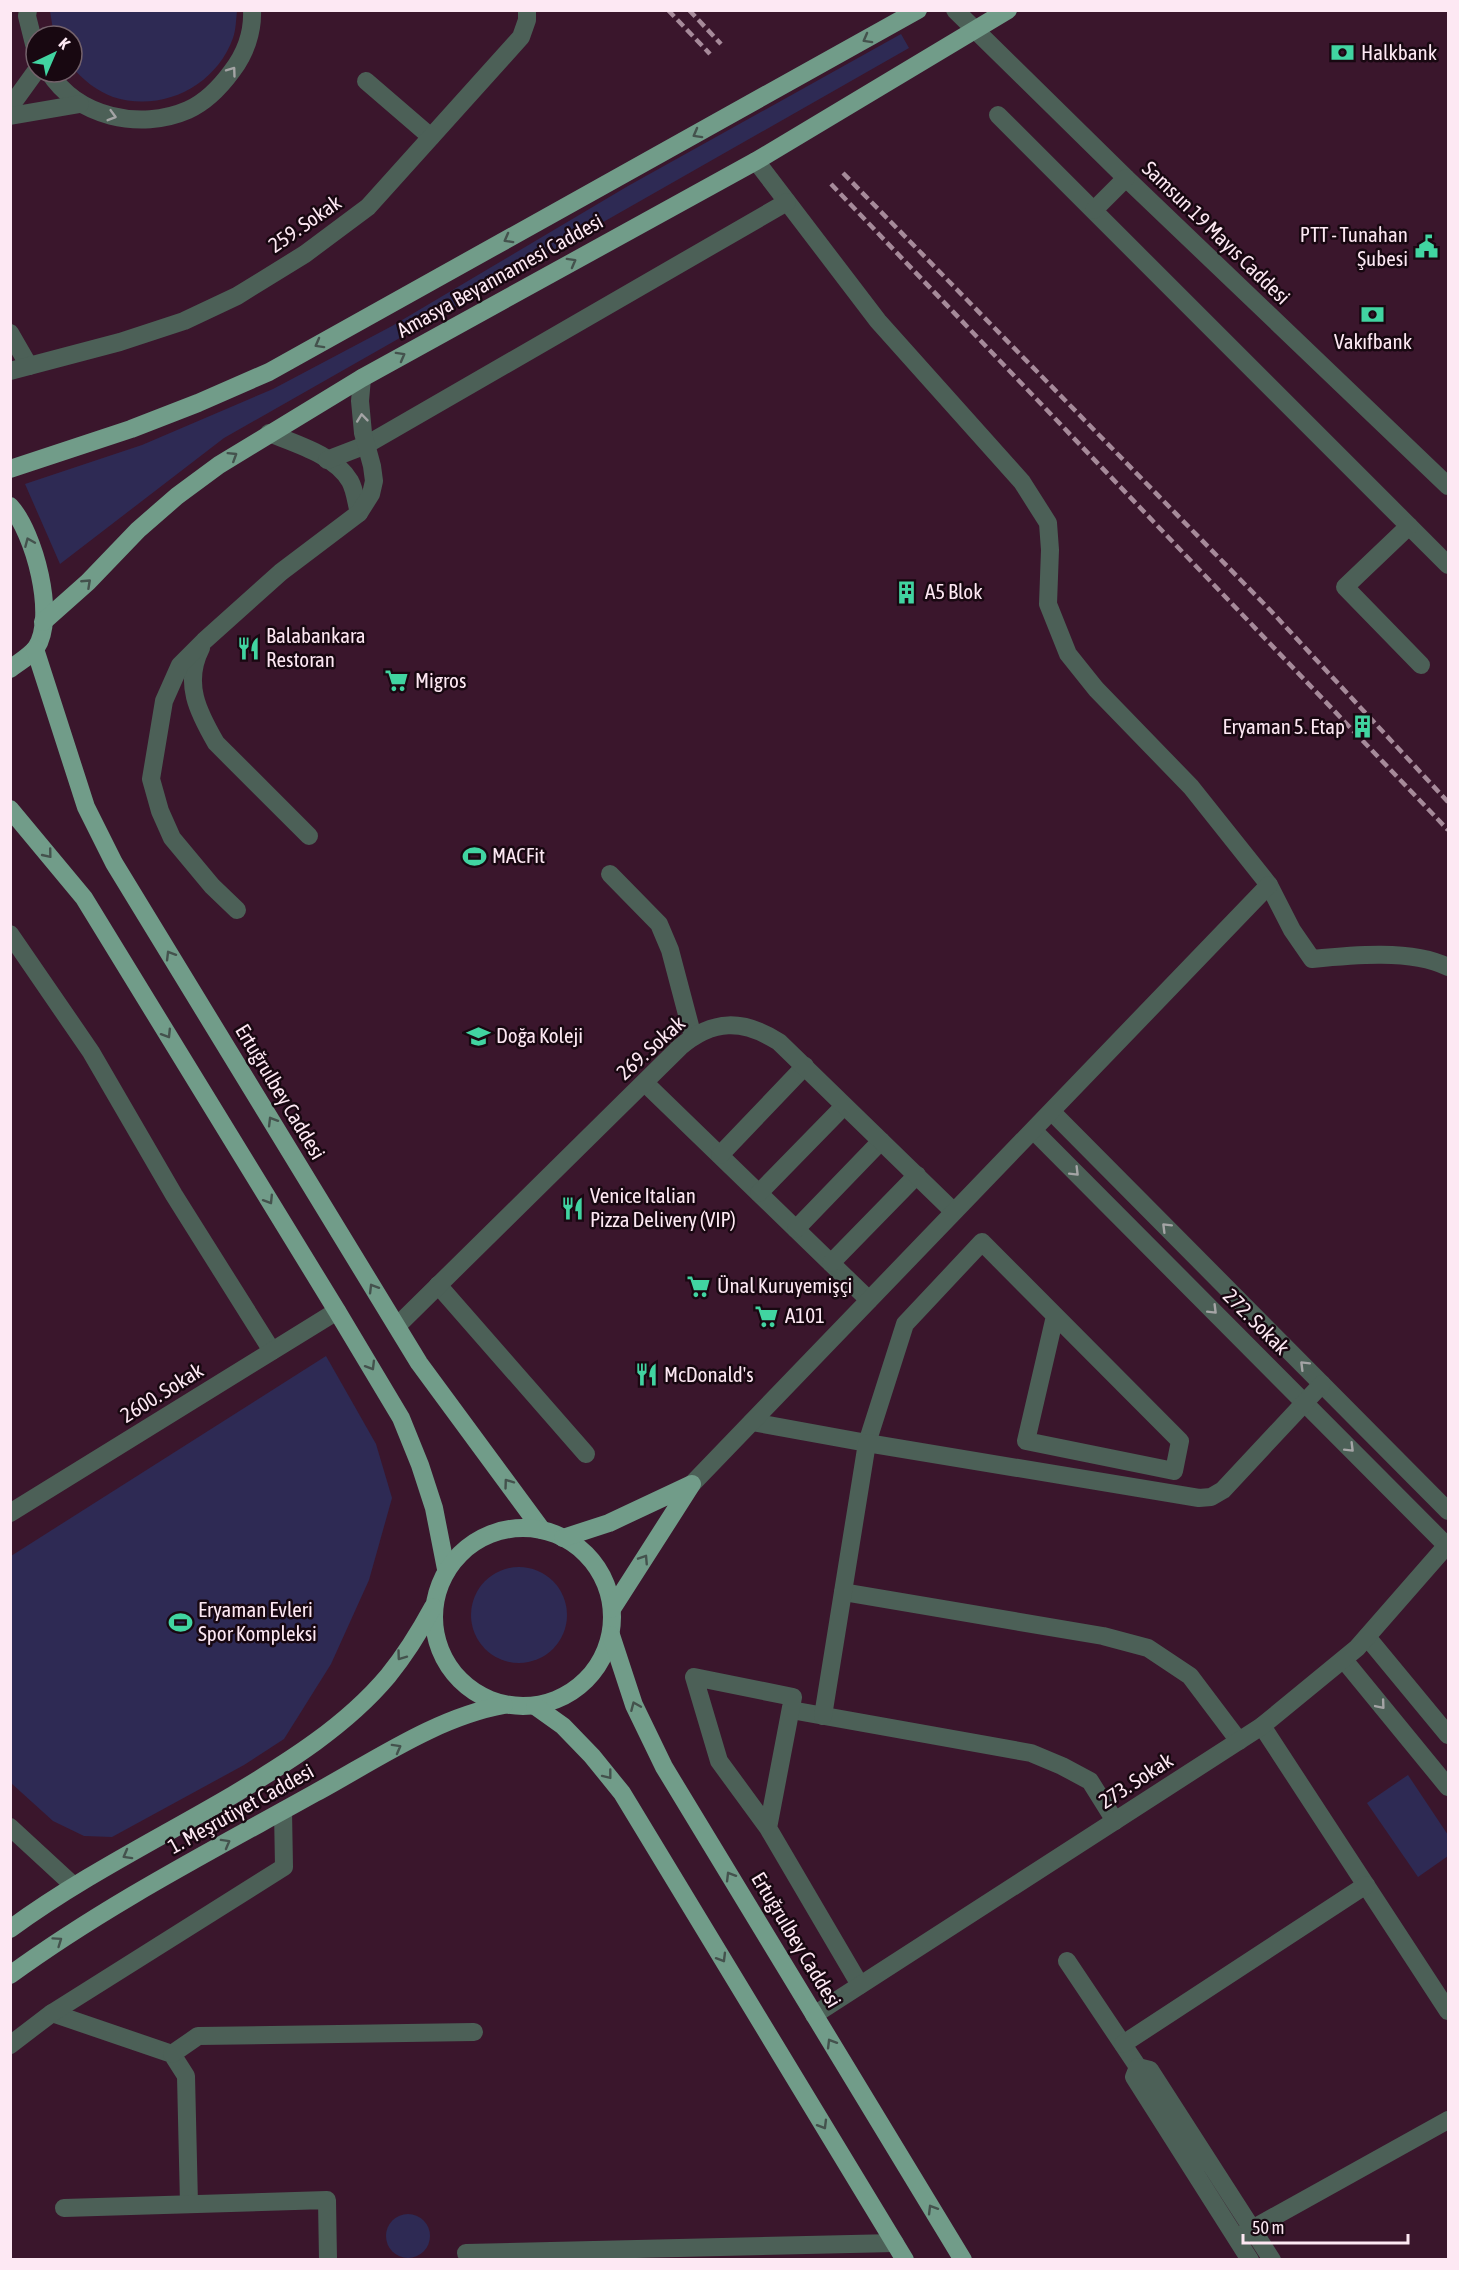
<svg xmlns="http://www.w3.org/2000/svg" width="1459" height="2270" font-family="'Asap Condensed',sans-serif">
	<rect width="100%" height="100%" fill="#3a162c"/>
	<!-- green -->
	<g fill="#2e2a54">
		<path d="M50,11V10L237,11C236,19 236,30 233,38C216,86 162,113 113,97C97,91 83,80 72,67V36H54Z"/>
		<polygon points="901,34 909,48 224,438 60,564 25,484 142,445 273,389 392,326 628,186"/>
		<polygon points="326,1356 376,1444 392,1498 369,1580 331,1664 284,1739 244,1765 112,1837 84,1836 53,1821 11,1783 11,1556"/>
		<circle cx="519" cy="1615" r="48"/>
		<polygon points="1408,1775 1448,1835 1448,1856 1418,1877 1367,1803"/>
		<circle cx="408" cy="2236" r="22"/>
	</g>
	<g fill="none" stroke-linecap="round" stroke-linejoin="round">
		<!-- minor -->
		<g stroke="#4c6057" stroke-width="18">
			<polyline points="28,10 27,16 36,52"/>
			<polyline points="955,10 1126,178 1448,486"/>
			<path d="M49,72C77,117 140,131 188,110C206,102 221,86 232,71C245,54 253,32 252,10"/>
			<polyline points="366,81 431,137"/>
			<polyline points="10,107 36,71"/>
			<polyline points="998,115 1448,565"/>
			<polyline points="10,116 80,104"/>
			<path d="M756,161L878,321L1022,482L1048,523L1050,550L1048,604L1068,654L1096,689L1191,787L1269,885L1292,930L1312,959C1352,955 1412,949 1448,967"/>
			<polyline points="1094,210 1126,178"/>
			<polyline points="10,333 29,366"/>
			<polyline points="10,371 120,342 184,321 237,296 305,254 368,207 521,37 527,20 527,10"/>
			<path d="M269,433C296,444 335,455 350,481C355,490 356,502 359,513"/>
			<polyline points="327,460 366,445 787,202"/>
			<polyline points="1409,526 1345,587 1421,665"/>
			<path d="M201,648C183,683 198,712 216,743L309,836"/>
			<polyline points="610,874 659,924 670,950 693,1037"/>
			<polyline points="237,910 212,886 172,838 160,811 151,779 164,701 180,665 204,641 281,572 359,513 371,494 374,481 372,466 363,433 360,401 362,378"/>
			<polyline points="10,934 91,1052 174,1195 272,1351"/>
			<polyline points="645,1083 869,1300"/>
			<polyline points="1052,1112 1448,1511"/>
			<polyline points="1034,1131 1447,1546"/>
			<polyline points="720,1155 805,1066"/>
			<polyline points="759,1193 844,1106"/>
			<polyline points="796,1229 881,1141"/>
			<polyline points="831,1263 917,1175"/>
			<polyline points="438,1285 586,1454"/>
			<path d="M397,1326L680,1047C713,1019 743,1019 779,1042L953,1211"/>
			<polyline points="752,1422 867,1443 905,1324 982,1242 1180,1441 1174,1471 1026,1441 1055,1316"/>
			<polyline points="692,1484 1269,885"/>
			<polyline points="10,1513 337,1311"/>
			<polyline points="843,1592 1103,1636 1148,1648 1190,1676 1239,1741"/>
			<polyline points="1367,1637 1448,1735"/>
			<polyline points="1344,1660 1448,1787"/>
			<polyline points="791,1710 1031,1753 1062,1766 1090,1781 1115,1821"/>
			<polyline points="823,1716 867,1443 1199,1498 1211,1497 1223,1490 1322,1384"/>
			<polyline points="1262,1726 1448,2011"/>
			<polyline points="10,1827 74,1886"/>
			<polyline points="768,1828 719,1761 694,1677 793,1697 768,1828 860,1985"/>
			<polyline points="1067,1961 1138,2067"/>
			<polyline points="52,2013 172,2054 186,2076 189,2204"/>
			<polyline points="814,2015 1262,1726 1357,1648 1448,1544"/>
			<polyline points="1123,2044 1366,1885"/>
			<polyline points="10,2045 52,2013 284,1867 283,1811"/>
			<polyline points="172,2054 198,2036 474,2032"/>
			<polyline points="64,2208 327,2200 328,2260"/>
			<polyline points="1243,2234 1448,2120"/>
			<polyline points="466,2253 895,2243"/>
			<polyline points="1250,2260 1134,2077 1138,2067 1150,2070 1272,2260"/>
		</g>
		<!-- major -->
		<g stroke="#719c89" stroke-width="18">
			<polyline points="10,469 131,429 198,403 269,372 918,10"/>
			<path d="M10,506C34,532 57,617 36,648C30,656 18,663 10,669"/>
			<polyline points="43,622 88,582 138,530 177,496 219,465 362,378 756,161 1008,10"/>
			<polyline points="35,649 86,807 114,863 419,1363 542,1530"/>
			<polyline points="10,809 84,898 337,1311 401,1418 420,1465 434,1508 446,1569"/>
			<circle cx="523" cy="1617" r="89"/>
			<polyline points="563,1538 609,1523 692,1484 612,1609"/>
			<polyline points="611,1635 634,1705 664,1767 963,2260"/>
			<polyline points="535,1706 563,1726 592,1756 622,1793 905,2260"/>
			<path d="M10,1929C81,1877 158,1839 233,1795C288,1762 346,1726 388,1676C405,1655 420,1631 433,1607"/>
			<path d="M10,1975C106,1905 211,1851 315,1793C374,1761 437,1717 504,1705"/>
		</g>
		<!-- rail -->
		<g stroke="#a68a9a" stroke-width="4.5" stroke-dasharray="9 4.5" stroke-linecap="butt">
			<polyline points="668,10 710,54"/>
			<polyline points="689,10 721,44"/>
			<polyline points="843,173 1271,611 1448,802"/>
			<polyline points="831,184 1448,830"/>
		</g>
	</g>
	<!-- one-way arrows -->
	<defs><path id="oneway-chevron" d="M-2-3.5L2.5 0L-2 3.5" fill="none" stroke-width="1.6" stroke-linecap="round" stroke-linejoin="round" transform="scale(1.5)"/></defs>
	<g stroke="#44524d">
		<use href="#oneway-chevron" transform="translate(867 39) rotate(151)"/>
		<use href="#oneway-chevron" transform="translate(697 134) rotate(151)"/>
		<use href="#oneway-chevron" transform="translate(508 239) rotate(151)"/>
		<use href="#oneway-chevron" transform="translate(572 262) rotate(-29)"/>
		<use href="#oneway-chevron" transform="translate(319 344) rotate(151)"/>
		<use href="#oneway-chevron" transform="translate(401 356) rotate(-29)"/>
		<use href="#oneway-chevron" transform="translate(233 456) rotate(-32)"/>
		<use href="#oneway-chevron" transform="translate(29 542) rotate(-113)"/>
		<use href="#oneway-chevron" transform="translate(87 583) rotate(-43)"/>
		<use href="#oneway-chevron" transform="translate(48 854) rotate(51)"/>
		<use href="#oneway-chevron" transform="translate(170 955) rotate(-121)"/>
		<use href="#oneway-chevron" transform="translate(167 1034) rotate(58)"/>
		<use href="#oneway-chevron" transform="translate(272 1121) rotate(-121)"/>
		<use href="#oneway-chevron" transform="translate(269 1200) rotate(58)"/>
		<use href="#oneway-chevron" transform="translate(373 1288) rotate(-121)"/>
		<use href="#oneway-chevron" transform="translate(371 1366) rotate(59)"/>
		<use href="#oneway-chevron" transform="translate(508 1483) rotate(-126)"/>
		<use href="#oneway-chevron" transform="translate(644 1559) rotate(-57)"/>
		<use href="#oneway-chevron" transform="translate(401 1656) rotate(126)"/>
		<use href="#oneway-chevron" transform="translate(635 1706) rotate(-113)"/>
		<use href="#oneway-chevron" transform="translate(397 1748) rotate(-29)"/>
		<use href="#oneway-chevron" transform="translate(608 1775) rotate(52)"/>
		<use href="#oneway-chevron" transform="translate(226 1843) rotate(-29)"/>
		<use href="#oneway-chevron" transform="translate(127 1855) rotate(151)"/>
		<use href="#oneway-chevron" transform="translate(730 1876) rotate(-121)"/>
		<use href="#oneway-chevron" transform="translate(58 1941) rotate(-35)"/>
		<use href="#oneway-chevron" transform="translate(722 1958) rotate(59)"/>
		<use href="#oneway-chevron" transform="translate(831 2043) rotate(-121)"/>
		<use href="#oneway-chevron" transform="translate(823 2125) rotate(59)"/>
		<use href="#oneway-chevron" transform="translate(932 2209) rotate(-121)"/>
	</g>
	<g stroke="#a4a4a5">
		<use href="#oneway-chevron" transform="translate(232 71) rotate(-54)"/>
		<use href="#oneway-chevron" transform="translate(112 116) rotate(16)"/>
		<use href="#oneway-chevron" transform="translate(362 418) rotate(-96)"/>
		<use href="#oneway-chevron" transform="translate(1075 1172) rotate(45)"/>
		<use href="#oneway-chevron" transform="translate(1166 1227) rotate(-135)"/>
		<use href="#oneway-chevron" transform="translate(1213 1310) rotate(45)"/>
		<use href="#oneway-chevron" transform="translate(1304 1365) rotate(-135)"/>
		<use href="#oneway-chevron" transform="translate(1350 1448) rotate(45)"/>
		<use href="#oneway-chevron" transform="translate(1381 1705) rotate(50)"/>
	</g>
	<!-- icons -->
	<defs>
		<symbol id="bank-bare" viewBox="-9 -9 18 18"><path d="M-6-4H6V4H-6ZM0-2.3a2.3 2.3 0 1 0 0 4.6a2.3 2.3 0 1 0 0-4.6Z" fill="#41d4a1" stroke="#180811" stroke-width="2.5" paint-order="stroke"/></symbol>
		<symbol id="civic-bare" viewBox="-9 -9 18 18"><path d="M-.6-6.5H3V-4.5H.6V-3L4-1V1h2V6H-6V1h2V-1L-.6-3ZM-1.2 2.5V6h2.4V2.5Z" fill="#41d4a1" stroke="#180811" stroke-width="2.5" paint-order="stroke"/></symbol>
		<symbol id="building-bare" viewBox="-9 -9 18 18"><path d="M-4-6H4V6H1V3H-1V6H-4ZM-2.5-4.3h1.7v1.8h-1.7ZM.8-4.3h1.7v1.8H.8ZM-2.5-1h1.7V.8h-1.7ZM.8-1h1.7V.8H.8Z" fill="#41d4a1" stroke="#180811" stroke-width="2.5" paint-order="stroke"/></symbol>
		<symbol id="restaurant-bare" viewBox="-9 -9 18 18"><path d="M-5-6h1v4h1v-4h1v4h1v-4h1v5L-1.5 .5V6h-2V.5L-5-1ZM5-6V6H3V1.5H1.5Q1.5-4 5-6Z" fill="#41d4a1" stroke="#180811" stroke-width="2.5" paint-order="stroke"/></symbol>
		<symbol id="supermarket-bare" viewBox="-9 -9 18 18"><path d="M-6-5.5h2.5l.6 2H6L4.5 2H-2.5L-4.4-4H-6ZM-1.5 3.2a1.3 1.3 0 1 0 .1 0ZM3 3.2a1.3 1.3 0 1 0 .1 0Z" fill="#41d4a1" stroke="#180811" stroke-width="2.5" paint-order="stroke"/></symbol>
		<symbol id="stadium-bare" viewBox="-9 -9 18 18"><path d="M0-5a6.5 5 0 1 0 0 10a6.5 5 0 1 0 0-10ZM-3.5-1.8h7v3.6h-7Z" fill="#41d4a1" stroke="#180811" stroke-width="2.5" paint-order="stroke"/></symbol>
		<symbol id="school-bare" viewBox="-9 -9 18 18"><path d="M0-5L7-2L0 1L-7-2ZM-4 1L0 2.5L4 1V4Q0 6-4 4Z" fill="#41d4a1" stroke="#180811" stroke-width="2.5" paint-order="stroke"/></symbol>
	</defs>
	<g fill-rule="evenodd">
		<use href="#bank-bare" x="1326" y="36" width="33" height="33"/>
		<use href="#civic-bare" x="1410" y="230" width="33" height="33"/>
		<use href="#bank-bare" x="1356" y="298" width="33" height="33"/>
		<use href="#building-bare" x="890" y="576" width="33" height="33"/>
		<use href="#restaurant-bare" x="232" y="632" width="33" height="33"/>
		<use href="#supermarket-bare" x="380" y="664" width="33" height="33"/>
		<use href="#building-bare" x="1346" y="710" width="33" height="33"/>
		<use href="#stadium-bare" x="458" y="840" width="33" height="33"/>
		<use href="#school-bare" x="462" y="1020" width="33" height="33"/>
		<use href="#restaurant-bare" x="556" y="1192" width="33" height="33"/>
		<use href="#supermarket-bare" x="682" y="1270" width="33" height="33"/>
		<use href="#supermarket-bare" x="750" y="1300" width="33" height="33"/>
		<use href="#restaurant-bare" x="630" y="1358" width="33" height="33"/>
		<use href="#stadium-bare" x="164" y="1606" width="33" height="33"/>
	</g>
	<g text-anchor="middle" stroke-width="5" stroke-linejoin="round" paint-order="stroke">
		<!-- poi labels -->
		<g font-size="21" fill="#fde8f3" stroke="#180811" text-anchor="start">
			<text x="1361" y="60">Halkbank</text>
			<text x="1408" y="242" text-anchor="end">PTT - Tunahan<tspan x="1408" dy="24">Şubesi</tspan></text>
			<text x="1373" y="349" text-anchor="middle">Vakıfbank</text>
			<text x="925" y="599">A5 Blok</text>
			<text x="266" y="643">Balabankara<tspan x="266" dy="24">Restoran</tspan></text>
			<text x="415" y="688">Migros</text>
			<text x="1345" y="734" text-anchor="end">Eryaman 5. Etap</text>
			<text x="492" y="863">MACFit</text>
			<text x="496" y="1043">Doğa Koleji</text>
			<text x="590" y="1203">Venice Italian<tspan x="590" dy="24">Pizza Delivery (VIP)</tspan></text>
			<text x="717" y="1293">Ünal Kuruyemişçi</text>
			<text x="785" y="1323">A101</text>
			<text x="664" y="1382">McDonald's</text>
			<text x="198" y="1617">Eryaman Evleri<tspan x="198" dy="24">Spor Kompleksi</tspan></text>
		</g>
		<!-- street labels -->
		<g font-size="21" fill="#fde8f3" stroke="#180811">
			<text transform="translate(305 224) rotate(-35)" y="7">259. Sokak</text>
			<text transform="translate(1216 233) rotate(44)" y="7">Samsun 19 Mayıs Caddesi</text>
			<text transform="translate(500 276) rotate(-29)" y="7">Amasya Beyannamesi Caddesi</text>
			<text transform="translate(651 1048) rotate(-42)" y="7">269. Sokak</text>
			<text transform="translate(280 1092) rotate(59)" y="7">Ertuğrulbey Caddesi</text>
			<text transform="translate(1256 1322) rotate(45)" y="7">272. Sokak</text>
			<text transform="translate(162 1393) rotate(-32)" y="7">2600. Sokak</text>
			<text transform="translate(1136 1781) rotate(-33)" y="7">273. Sokak</text>
			<text transform="translate(241 1809) rotate(-29)" y="7">1. Meşrutiyet Caddesi</text>
			<text transform="translate(796 1940) rotate(59)" y="7">Ertuğrulbey Caddesi</text>
		</g>
	</g>
	<!-- border -->
	<rect width="1459" height="2270" fill="none" stroke="#fde8f3" stroke-width="24"/>
	<!-- north arrow -->
	<g transform="translate(54 54) rotate(44)"><circle r="28" fill="#180811" stroke="#74626b" stroke-width="1.5"/>
	<path d="M0-4.5L10 22L0 15L-10 22Z" fill="#41d4a1"/>
	<text y="-9" font-size="16" font-weight="bold" text-anchor="middle" fill="#fde8f3">K</text>
	</g>
	<!-- scale -->
	<path d="M1243 2234v9h165v-9" fill="none" stroke="#fde8f3" stroke-width="3"/>
	<text x="1252" y="2234" font-size="18" fill="#fde8f3" stroke="#180811" stroke-width="4.5" paint-order="stroke">50 m</text>
</svg>
